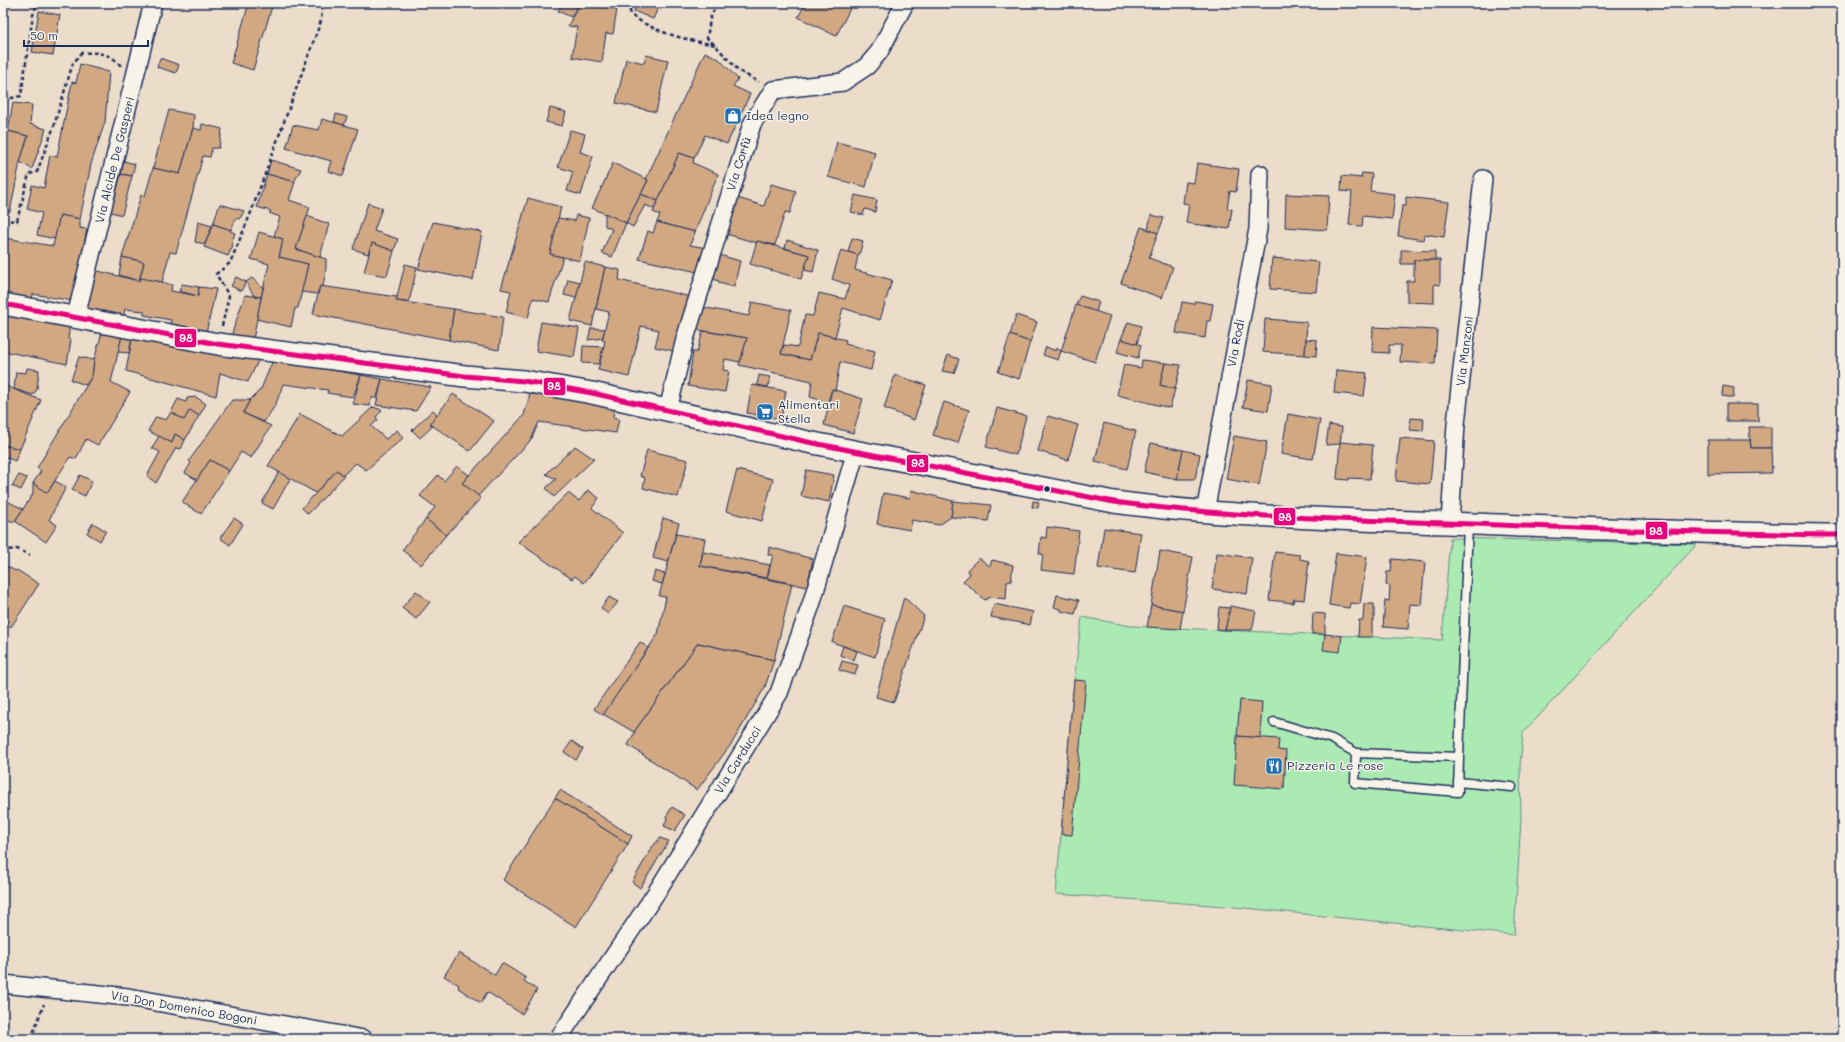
<svg xmlns="http://www.w3.org/2000/svg" width="1845" height="1042" font-family="Mali,sans-serif">
	<rect width="100%" height="100%" fill="#ecdcca"/>
	<filter id="ink" filterUnits="userSpaceOnUse"><feTurbulence type="fractalNoise" baseFrequency=".025" numOctaves="2"/><feDisplacementMap in="SourceGraphic" scale="8" xChannelSelector="R" yChannelSelector="G"/><feConvolveMatrix kernelMatrix="1 2 1 2 8 2 1 2 1" color-interpolation-filters="sRGB"/></filter>
	<g filter="url(#ink)">
		<!-- garden -->
		<polygon fill="#abebb3" stroke="#638d88" points="1450,538 1697,544 1523,733 1520,765 1521,819 1514,935 1225,906 1056,894 1074,680 1082,617 1131,626 1442,640"/>
		<!-- building -->
		<g fill="#d2a883" stroke="#1b2f5e">
			<polygon points="249,3 273,3 253,70 231,63"/>
			<polygon points="563,3 599,3 598,6 579,4 571,17 558,11"/>
			<polygon points="637,3 652,3 659,6 653,19 634,11"/>
			<polygon points="806,3 853,3 836,36 798,17"/>
			<polygon points="579,4 617,9 613,34 606,33 602,62 572,57 577,27 568,26"/>
			<polygon points="39,11 60,15 53,55 32,52"/>
			<polygon points="705,52 719,59 738,79 733,86 750,94 727,144 705,135 694,158 679,153 658,201 641,194 648,180 646,179"/>
			<polygon points="646,55 668,60 656,112 616,103 626,59 644,63"/>
			<polygon points="160,58 179,65 176,73 157,67"/>
			<polygon points="80,64 109,72 105,122 91,164 80,219 60,215 55,239 37,235 42,213 27,209 32,185 44,188 50,155 57,157 72,82 76,83"/>
			<polygon points="13,103 32,105 30,124 46,129 32,169 20,162 28,136 8,131"/>
			<polygon points="550,108 566,112 562,126 546,122"/>
			<polygon points="169,110 194,115 193,128 180,174 153,168"/>
			<polygon points="336,114 347,117 344,125 334,122"/>
			<polygon points="322,119 358,129 343,176 328,171 331,161 286,148 293,125 319,130"/>
			<polygon points="202,124 222,129 219,148 212,148 210,157 203,156 176,253 170,252 162,282 140,278 144,262 122,257 141,195 145,196 153,168 180,174 193,128 201,130"/>
			<polygon points="570,130 585,134 580,152 593,156 581,195 567,191 573,172 558,167"/>
			<polygon points="8,131 28,136 20,162 10,212 3,211 3,154"/>
			<polygon points="837,142 875,152 866,187 828,177"/>
			<polygon points="679,153 694,158 693,163 718,174 695,232 657,222 660,215 653,212"/>
			<polygon points="271,160 301,169 294,182 267,174"/>
			<polygon points="124,161 135,164 132,176 121,174"/>
			<polygon points="613,163 648,180 626,223 592,208"/>
			<polygon points="1197,163 1239,169 1236,192 1230,191 1227,208 1232,209 1229,229 1186,223 1189,204 1183,203 1186,182 1194,183"/>
			<polygon points="1362,173 1372,174 1370,191 1395,194 1392,219 1363,216 1362,226 1349,225 1352,192 1341,191 1342,176 1361,178"/>
			<polygon points="121,174 132,176 122,215 111,212"/>
			<polygon points="267,174 295,182 289,200 310,207 296,249 326,259 326,268 323,287 320,286 317,294 301,292 308,264 279,257 283,239 274,236 280,217 269,213 271,211 257,207"/>
			<polygon points="771,184 796,191 790,213 785,212 775,245 757,241 757,243 723,233 734,197 764,206"/>
			<polygon points="641,194 658,201 654,209 645,205 633,227 626,223"/>
			<polygon points="1286,194 1329,196 1327,230 1285,227"/>
			<polygon points="855,195 877,200 875,212 865,209 863,215 851,212"/>
			<polygon points="1406,197 1449,202 1444,237 1424,234 1423,240 1398,236 1402,206 1406,206"/>
			<polygon points="528,198 561,207 550,254 563,257 549,302 533,298 528,318 506,312 511,291 501,289"/>
			<polygon points="368,203 382,208 374,231 398,239 394,251 372,243 368,254 353,249"/>
			<polygon points="220,204 244,211 240,219 236,218 231,230 213,224"/>
			<polygon points="605,213 626,223 612,257 602,253 612,229 605,226"/>
			<polygon points="60,215 80,219 80,228 87,229 73,301 33,294 32,301 3,296 3,246 5,238 53,246"/>
			<polygon points="576,215 589,218 580,261 550,254 558,218 575,221"/>
			<polygon points="1151,215 1164,218 1158,233 1148,230"/>
			<polygon points="307,216 329,224 320,257 296,249"/>
			<polygon points="198,222 212,226 205,244 195,242"/>
			<polygon points="433,222 482,232 473,280 418,269"/>
			<polygon points="657,222 695,232 690,245 707,248 702,273 639,259 648,231 653,233"/>
			<polygon points="213,224 231,230 230,231 235,233 231,244 233,245 228,256 204,247"/>
			<polygon points="1141,227 1158,233 1149,258 1173,267 1162,298 1121,283"/>
			<polygon points="259,232 283,239 279,257 308,264 298,308 295,308 291,327 256,319 269,264 251,259"/>
			<polygon points="852,238 863,241 859,255 848,252"/>
			<polygon points="787,240 818,250 813,272 804,270 809,255 785,248"/>
			<polygon points="757,241 809,255 801,279 750,264"/>
			<polygon points="372,243 394,251 387,276 364,272"/>
			<polygon points="841,250 858,255 855,270 892,280 880,320 843,308 835,337 818,333 810,360 781,354 784,345 798,347 805,315 813,316 819,293 845,299 849,285 832,279"/>
			<polygon points="1401,250 1435,251 1435,260 1414,260 1414,264 1401,264"/>
			<polygon points="716,254 740,261 734,287 719,283 719,281 710,278"/>
			<polygon points="122,257 144,262 139,281 119,275"/>
			<polygon points="1272,258 1319,262 1316,292 1270,289"/>
			<polygon points="1414,260 1440,260 1440,285 1434,284 1434,303 1407,302 1407,281 1414,281"/>
			<polygon points="585,262 605,267 592,326 570,321"/>
			<polygon points="405,264 417,267 409,302 396,301"/>
			<polygon points="605,267 620,270 619,280 691,297 674,351 655,347 659,330 641,326 629,377 598,370 605,341 602,340 609,312 596,309"/>
			<polygon points="94,270 139,281 140,278 162,282 172,285 171,291 198,296 199,287 216,289 206,333 170,327 171,320 144,315 144,311 125,309 123,319 86,310"/>
			<polygon points="236,277 246,282 241,291 231,286"/>
			<polygon points="252,278 263,288 261,297 254,296 246,282"/>
			<polygon points="568,279 580,282 576,298 564,295"/>
			<polygon points="182,284 199,287 198,296 179,291"/>
			<polygon points="320,286 397,297 396,301 454,309 449,340 313,314"/>
			<polygon points="245,295 261,297 253,340 231,336"/>
			<polygon points="1080,296 1099,302 1096,312 1076,305"/>
			<polygon points="1195,301 1213,304 1210,321 1207,321 1205,338 1176,333 1182,302 1194,304"/>
			<polygon points="752,302 791,310 781,354 810,360 818,333 846,340 845,344 875,351 871,370 840,362 835,391 832,389 828,402 810,397 812,381 739,365 747,338 693,329 701,307 749,316"/>
			<polygon points="1076,305 1110,316 1095,362 1061,351"/>
			<polygon points="454,309 503,317 499,350 449,340"/>
			<polygon points="3,313 70,324 68,339 71,340 67,364 3,351"/>
			<polygon points="1016,315 1037,322 1030,342 1010,335"/>
			<polygon points="1265,319 1307,322 1305,355 1263,352"/>
			<polygon points="541,322 579,328 574,357 536,351"/>
			<polygon points="1128,322 1141,326 1137,344 1121,339"/>
			<polygon points="1373,327 1437,330 1435,364 1400,362 1401,345 1389,345 1389,353 1372,352"/>
			<polygon points="591,328 605,329 602,338 588,340"/>
			<polygon points="103,329 123,332 111,382 130,392 98,445 86,439 76,459 70,457 47,493 33,483 41,471 37,468 92,376 94,360"/>
			<polygon points="703,331 747,338 740,362 725,359 723,370 729,371 725,392 688,386 693,352 697,352"/>
			<polygon points="123,332 133,334 129,353 118,352"/>
			<polygon points="133,334 259,359 248,382 220,373 216,396 126,371"/>
			<polygon points="1010,335 1030,342 1019,379 998,372"/>
			<polygon points="1121,339 1141,345 1138,358 1117,352"/>
			<polygon points="1306,339 1317,340 1316,356 1305,355"/>
			<polygon points="583,346 603,347 599,364 582,363"/>
			<polygon points="1046,347 1056,351 1057,348 1061,351 1058,360 1043,355"/>
			<polygon points="948,355 959,359 954,373 942,371"/>
			<polygon points="79,357 94,360 92,376 86,385 71,380"/>
			<polygon points="273,360 361,375 353,397 327,393 328,390 283,384 276,404 264,422 243,413 250,400 261,389"/>
			<polygon points="1142,360 1165,363 1160,385 1175,389 1170,408 1117,395 1124,365 1141,368"/>
			<polygon points="1165,363 1181,365 1175,389 1160,385"/>
			<polygon points="27,368 39,370 37,389 33,395 14,389 16,372 26,373"/>
			<polygon points="1336,370 1367,373 1364,396 1334,393"/>
			<polygon points="361,375 382,379 377,398 371,398 370,406 353,404"/>
			<polygon points="759,375 770,377 768,387 757,385"/>
			<polygon points="895,375 926,385 914,420 884,408"/>
			<polygon points="382,379 431,387 416,411 376,405"/>
			<polygon points="1248,380 1272,384 1268,411 1243,407"/>
			<polygon points="3,385 41,400 20,449 3,445"/>
			<polygon points="752,385 786,391 781,419 747,413"/>
			<polygon points="1723,386 1734,388 1733,398 1722,396"/>
			<polygon points="832,389 863,399 853,433 824,425"/>
			<polygon points="531,390 615,405 613,417 619,419 616,433 539,422 531,440 478,496 462,483 524,415"/>
			<polygon points="453,394 494,421 470,451 430,424"/>
			<polygon points="196,397 206,404 199,416 190,410 184,420 171,412 178,399 186,402 187,398"/>
			<polygon points="232,400 250,400 243,413 271,426 251,458 241,452 229,471 210,460 197,480 185,473 191,463 189,461"/>
			<polygon points="944,402 969,410 958,443 933,435"/>
			<rect x="1726" y="404" width="32" height="17"/>
			<polygon points="373,407 382,410 376,417 378,420 371,426 386,439 397,430 403,438 366,470 356,463 343,475 337,470 316,493 268,466 300,414 342,436"/>
			<polygon points="997,408 1026,416 1016,455 986,447"/>
			<polygon points="190,410 199,416 185,440 175,434 172,443 148,431 156,417 166,420 171,412 184,420"/>
			<polygon points="433,410 437,414 430,424 433,426 420,438 412,430"/>
			<polygon points="1288,414 1320,420 1313,459 1281,454"/>
			<polygon points="1048,416 1078,425 1068,460 1038,451"/>
			<polygon points="1411,418 1424,419 1423,431 1410,430"/>
			<polygon points="1104,423 1136,431 1127,469 1095,461"/>
			<polygon points="1329,425 1342,427 1340,444 1326,445"/>
			<polygon points="1749,427 1771,427 1771,448 1751,448"/>
			<polygon points="175,434 185,440 181,449 176,448 156,483 147,476 160,452 152,448 159,436 172,443"/>
			<polygon points="1234,436 1267,442 1259,485 1226,479"/>
			<polygon points="1400,438 1434,441 1430,484 1396,481"/>
			<polygon points="1708,440 1750,440 1751,448 1771,448 1772,473 1708,474"/>
			<polygon points="1340,442 1373,445 1370,479 1349,478 1349,480 1337,479"/>
			<polygon points="1151,443 1183,450 1177,479 1144,472"/>
			<polygon points="3,445 20,449 15,461 3,456"/>
			<polygon points="575,446 594,459 554,497 546,488 556,479 546,474"/>
			<polygon points="647,450 688,460 678,497 643,488 645,478 640,476"/>
			<polygon points="1183,450 1200,454 1195,479 1177,479"/>
			<polygon points="210,460 229,471 201,514 182,502"/>
			<polygon points="457,466 469,475 462,483 481,498 446,535 426,519 435,507 420,496 438,475 444,481"/>
			<polygon points="337,470 344,476 308,514 302,508"/>
			<polygon points="737,470 773,479 762,521 726,511"/>
			<polygon points="806,470 834,475 829,502 801,496"/>
			<polygon points="279,472 290,479 273,509 262,503"/>
			<polygon points="19,475 27,478 21,490 12,486"/>
			<polygon points="80,475 92,481 85,496 72,490"/>
			<polygon points="55,481 66,487 49,520 57,525 46,542 15,521 33,494 33,483 47,493"/>
			<polygon points="588,490 599,498 592,508 623,533 584,583 575,576 572,579 518,542 568,493 579,501"/>
			<polygon points="911,490 953,501 951,517 939,525 912,520 910,530 877,524 883,493 910,498"/>
			<polygon points="3,499 23,509 14,522 3,518"/>
			<polygon points="953,501 991,505 988,521 951,517"/>
			<polygon points="1033,501 1039,502 1038,508 1032,507"/>
			<polygon points="234,518 243,524 230,545 220,538"/>
			<polygon points="663,518 679,523 668,562 653,558"/>
			<polygon points="426,519 446,535 421,565 402,550"/>
			<polygon points="93,523 106,531 100,541 87,533"/>
			<polygon points="1047,527 1079,531 1074,574 1041,570 1043,554 1039,554 1041,537 1046,538"/>
			<polygon points="1104,528 1141,533 1135,573 1098,568"/>
			<polygon points="676,534 705,539 700,566 792,584 774,660 698,643 634,732 603,714 658,634 666,597 659,596"/>
			<polygon points="769,547 813,559 807,587 767,578 773,555 768,555"/>
			<polygon points="1160,551 1193,557 1183,611 1151,605"/>
			<polygon points="703,552 770,565 767,578 700,566"/>
			<polygon points="1275,552 1300,555 1300,559 1309,561 1304,600 1294,599 1293,603 1269,600"/>
			<polygon points="1217,553 1252,558 1247,594 1212,589"/>
			<polygon points="1336,553 1367,557 1360,604 1350,603 1349,608 1329,605"/>
			<polygon points="979,558 990,566 992,560 1013,565 1011,581 1007,582 1006,599 990,597 985,600 963,581 970,574 967,570"/>
			<polygon points="1392,559 1425,562 1421,605 1410,604 1408,629 1383,627 1385,600 1389,601 1390,586 1386,585 1387,572 1391,572"/>
			<polygon points="7,566 15,571 17,570 39,584 11,627 3,622 3,590 5,587 3,585 3,572"/>
			<polygon points="655,571 665,574 662,584 652,581"/>
			<polygon points="416,591 430,602 416,619 402,608"/>
			<polygon points="1057,595 1079,600 1075,614 1061,611 1061,609 1054,607"/>
			<polygon points="609,597 618,602 608,614 601,608"/>
			<polygon points="904,597 924,616 894,702 876,697"/>
			<polygon points="994,604 1033,612 1030,625 991,617"/>
			<polygon points="1364,604 1374,604 1374,621 1372,621 1372,637 1358,637 1359,620 1363,620"/>
			<polygon points="1151,605 1183,611 1180,629 1147,627"/>
			<polygon points="844,606 885,619 875,657 832,642"/>
			<polygon points="1230,606 1256,611 1252,630 1225,630"/>
			<polygon points="1219,607 1230,608 1225,630 1217,629"/>
			<polygon points="1313,613 1325,614 1325,634 1312,634"/>
			<polygon points="1325,634 1342,636 1340,652 1323,650"/>
			<polygon points="640,642 648,648 603,715 594,709"/>
			<polygon points="698,643 774,660 765,687 732,743 697,790 628,745 635,732 634,732"/>
			<polygon points="843,646 857,651 854,660 840,655"/>
			<polygon points="842,661 858,665 855,675 839,670"/>
			<polygon points="1074,680 1086,681 1072,835 1061,834"/>
			<polygon points="1240,700 1262,702 1260,738 1237,736"/>
			<polygon points="1237,736 1279,739 1278,750 1286,751 1284,789 1234,785"/>
			<polygon points="572,741 583,749 576,760 564,752"/>
			<polygon points="560,790 632,836 628,844 555,798"/>
			<polygon points="555,798 628,844 576,927 503,880"/>
			<polygon points="672,807 685,815 675,831 664,826 667,819 666,817"/>
			<polygon points="660,838 669,841 640,888 632,882 649,853 648,852"/>
			<polygon points="459,953 495,975 502,963 526,978 524,981 537,990 522,1014 487,992 481,1003 458,988 459,985 444,976"/>
		</g>
		<g fill="none" stroke-linecap="round" stroke-linejoin="round">
			<defs>
				<g id="service">
					<polyline points="1274,722 1332,739 1356,753"/>
					<polyline points="1459,757 1458,792 1355,783 1356,753 1459,757 1468,524"/>
					<polyline points="1458,782 1512,787"/>
				</g>
				<g id="minor">
					<polyline points="76,316 153,3"/>
					<polyline points="668,410 685,339 752,124 773,90 843,82 867,66 879,52 905,3"/>
					<polyline points="1205,512 1258,229 1260,174"/>
					<polyline points="1450,523 1456,424 1483,179"/>
					<polyline points="3,984 128,997 364,1039"/>
					<polyline points="558,1039 656,893 779,693 811,605 856,451"/>
				</g>
				<path id="tertiary" d="M3,304L218,344L465,376L524,381L592,393L808,442L1114,502C1224,517 1336,519 1447,523C1578,528 1710,534 1842,535"/>
			</defs>
			<!-- service casing -->
			<use href="#service" stroke="#1b2f5e" stroke-width="11"/>
			<!-- minor casing -->
			<use href="#minor" stroke="#1b2f5e" stroke-width="20"/>
			<!-- tertiary casing -->
			<use href="#tertiary" stroke="#1b2f5e" stroke-width="24"/>
			<!-- path -->
			<g stroke="#1b2f5e" stroke-width="2.5" stroke-dasharray="4 3" stroke-linecap="butt">
				<path d="M628,3L631,15C656,33 686,40 716,45"/>
				<polyline points="717,3 710,19 707,38 716,46 739,71 759,82"/>
				<polyline points="3,116 7,99 21,96 33,15 37,3"/>
				<path d="M3,220L17,221L29,174L37,172L53,129L73,63L82,53C98,52 111,53 121,66"/>
				<polyline points="222,326 229,296 216,274 230,263 250,215 321,21 322,9 314,3"/>
				<polyline points="3,553 6,550 17,549 30,555"/>
				<polyline points="31,1039 44,1004"/>
			</g>
			<!-- service -->
			<use href="#service" stroke="#f7f3e8" stroke-width="8"/>
			<!-- minor -->
			<use href="#minor" stroke="#f7f3e8" stroke-width="17"/>
			<!-- tertiary -->
			<use href="#tertiary" stroke="#f7f3e8" stroke-width="21"/>
			<defs>
				<path id="bus-1" d="M3,304L218,344L465,376L524,381L592,393L808,442L1114,502C1224,517 1336,519 1447,523C1578,528 1710,534 1842,535"/>
			</defs>
			<!-- bus-1 casing -->
			<use href="#bus-1" stroke="#f7f3e8" stroke-width="8"/>
			<!-- bus-1 -->
			<use href="#bus-1" stroke="#e5007d" stroke-width="5"/>
		</g>
	</g>
	<!-- icons -->
	<defs>
		<symbol id="shop-square" viewBox="-11 -11 22 22"><rect x="-9" y="-9" width="18" height="18" rx="4" fill="#1f6fb2" stroke="#f7f3e8"/><path d="M-5-2.5h2.3a2.7 3.5 0 0 1 5.4 0H5L5.5 6h-11ZM-1.5-2.5h3a1.5 2.3 0 0 0-3 0Z" fill="#fff"/></symbol>
		<symbol id="supermarket-square" viewBox="-11 -11 22 22"><rect x="-9" y="-9" width="18" height="18" rx="4" fill="#1f6fb2" stroke="#f7f3e8"/><path d="M-6-5.5h2.5l.6 2H6L4.5 2H-2.5L-4.4-4H-6ZM-1.5 3.2a1.3 1.3 0 1 0 .1 0ZM3 3.2a1.3 1.3 0 1 0 .1 0Z" fill="#fff"/></symbol>
		<symbol id="restaurant-square" viewBox="-11 -11 22 22"><rect x="-9" y="-9" width="18" height="18" rx="4" fill="#1f6fb2" stroke="#f7f3e8"/><path d="M-5-6h1v4h1v-4h1v4h1v-4h1v5L-1.5 .5V6h-2V.5L-5-1ZM5-6V6H3V1.5H1.5Q1.5-4 5-6Z" fill="#fff"/></symbol>
	</defs>
	<g fill-rule="evenodd">
		<use href="#shop-square" x="723" y="106" width="20" height="20"/>
		<use href="#supermarket-square" x="755" y="402" width="20" height="20"/>
		<use href="#restaurant-square" x="1264" y="756" width="20" height="20"/>
	</g>
	<!-- markers -->
	<circle fill="#1b2f5e" stroke="#f7f3e8" stroke-width="1.5" cx="1047" cy="489" r="3.5"/>
	<g text-anchor="middle" stroke-width="3" stroke-linejoin="round" paint-order="stroke">
		<!-- poi labels -->
		<g font-size="12" fill="#1b2f5e" stroke="#f7f3e8" text-anchor="start">
			<text x="746" y="120">Idea legno</text>
			<text x="778" y="409">Alimentari<tspan x="778" dy="14">Stella</tspan></text>
			<text x="1287" y="770">Pizzeria Le rose</text>
		</g>
		<!-- street labels -->
		<g font-size="12" fill="#1b2f5e" stroke="#f7f3e8">
			<text transform="translate(115 160) rotate(-76)" y="4">Via Alcide De Gasperi</text>
			<text transform="translate(739 164) rotate(-72)" y="4">Via Corfù</text>
			<text transform="translate(1236 343) rotate(-79)" y="4">Via Rodi</text>
			<text transform="translate(1465 351) rotate(-83)" y="4">Via Manzoni</text>
			<text transform="translate(738 760) rotate(-58)" y="4">Via Carducci</text>
			<text transform="translate(184 1008) rotate(10)" y="4">Via Don Domenico Bogoni</text>
		</g>
	</g>
	<g stroke="#f7f3e8" stroke-width="1.5">
		<rect x="174" y="328" width="23" height="20" rx="4" fill="#e5007d"/>
		<rect x="543" y="377" width="23" height="19" rx="4" fill="#e5007d"/>
		<rect x="906" y="454" width="23" height="19" rx="4" fill="#e5007d"/>
		<rect x="1273" y="507" width="23" height="19" rx="4" fill="#e5007d"/>
		<rect x="1645" y="521" width="23" height="19" rx="4" fill="#e5007d"/>
	</g>
	<g font-size="11" text-anchor="middle" font-weight="bold" fill="#fff">
		<text x="186" y="342">98</text>
		<text x="554" y="390">98</text>
		<text x="918" y="467">98</text>
		<text x="1285" y="521">98</text>
		<text x="1656" y="535">98</text>
	</g>
	<!-- margin -->
	<rect width="1845" height="1042" fill="none" stroke="#f7f3e8" stroke-width="16"/>
	<rect x="8" y="8" width="1829" height="1026" fill="none" stroke="#1b2f5e" stroke-width="1.5" filter="url(#ink)"/>
	<!-- scale -->
	<path d="M24 40v6h124v-6" fill="none" stroke="#1b2f5e" stroke-width="2"/>
	<text x="30" y="40" font-size="12" fill="#1b2f5e" stroke="#f7f3e8" stroke-width="3" paint-order="stroke">50 m</text>
</svg>
